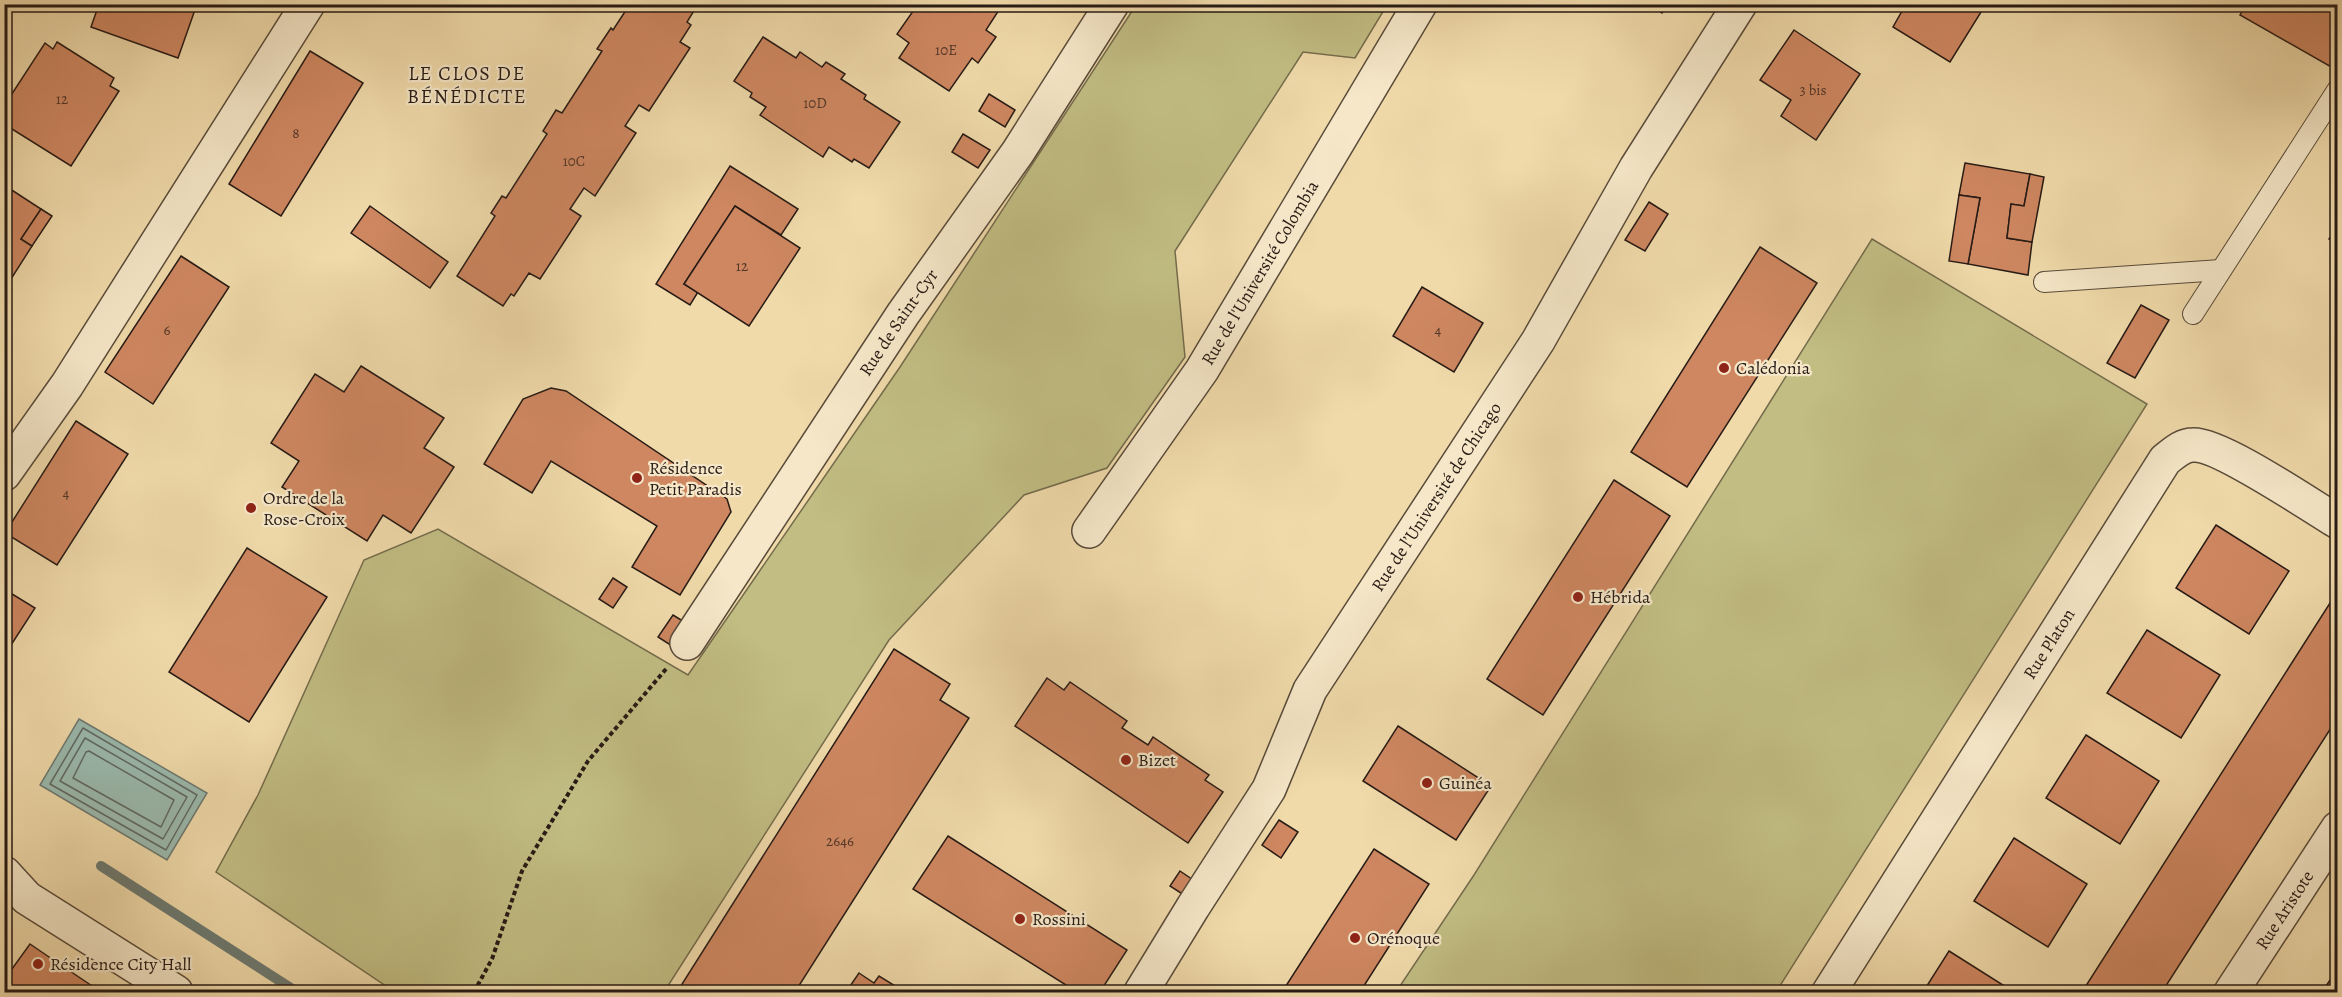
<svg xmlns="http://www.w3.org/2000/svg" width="2342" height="997" font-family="Alegreya,serif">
	<rect width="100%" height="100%" fill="#f0daaa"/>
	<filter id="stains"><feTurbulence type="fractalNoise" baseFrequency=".00333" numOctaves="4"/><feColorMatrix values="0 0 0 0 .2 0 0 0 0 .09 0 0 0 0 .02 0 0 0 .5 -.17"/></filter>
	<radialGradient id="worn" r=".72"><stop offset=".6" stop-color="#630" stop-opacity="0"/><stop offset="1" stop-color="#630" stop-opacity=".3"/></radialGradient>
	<!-- green -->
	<g fill="#c1bd83" stroke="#746c4c" stroke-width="1.5">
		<polygon points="1136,5 1387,5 1355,58 1303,52 1175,251 1185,357 1107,468 1024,495 889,640 664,992 395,992 216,872 258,795 364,560 438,529 688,675 900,367"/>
		<polygon points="1872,239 2147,404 1776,992 1396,992 1474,875"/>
	</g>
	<!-- water -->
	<polygon fill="#9bbaae" stroke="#6d7a71" stroke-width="1.5" points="79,719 207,793 167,860 40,785"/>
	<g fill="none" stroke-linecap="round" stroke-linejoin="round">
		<!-- shore -->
		<g stroke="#616a62" stroke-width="1.5">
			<polygon points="83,728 197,795 166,850 50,784"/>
			<polygon points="85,738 187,797 163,839 60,781"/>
			<polygon points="89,751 174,800 161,827 73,778 86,752"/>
		</g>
		<!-- stream -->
		<polyline stroke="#6d7a71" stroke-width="10" points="101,866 297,992"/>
	</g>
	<!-- building -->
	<g fill="#ce8761" stroke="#271b15" stroke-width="1.5">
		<polygon points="99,4 197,4 178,58 91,27"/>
		<polygon points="630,4 698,4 687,22 691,25 680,42 690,48 649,111 639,105 625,126 636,133 595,196 584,188 570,209 581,216 540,279 529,273 514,296 511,294 503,306 457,276 495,216 491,213 502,196 506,198 547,134 543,131 556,110 562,113 602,51 597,49 611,28 613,30"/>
		<polygon points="918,4 991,4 999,10 986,30 996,37 978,63 972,58 949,91 899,58 909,43 897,34"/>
		<polygon points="1649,4 1668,4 1662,13"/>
		<polygon points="1906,4 1986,4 1950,62 1893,27"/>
		<polygon points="2246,4 2338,4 2338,60 2333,68 2240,15"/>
		<polygon points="1794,30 1860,74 1816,140 1781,116 1791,100 1760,80"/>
		<polygon points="763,37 796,58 800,52 822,67 826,62 845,74 841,79 866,95 864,99 900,122 869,168 854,159 852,162 829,147 823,157 760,115 766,107 750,97 752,93 734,81"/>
		<polygon points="57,42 114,78 110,86 119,91 71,166 4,124 4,106 45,43 53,49"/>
		<polygon points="310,51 363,83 281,216 229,184"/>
		<polygon points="989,94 1015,110 1005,127 979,111"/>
		<polygon points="963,134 990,150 978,168 952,152"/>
		<polygon points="1965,163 2030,174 2024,206 2011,204 2007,238 2032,242 2028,275 1968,264 1980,198 1959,195"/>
		<polygon points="730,166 798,209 781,235 735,206 684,284 698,292 690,305 656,284"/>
		<polygon points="2030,174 2044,177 2032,242 2007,238 2011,204 2024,206"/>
		<polygon points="4,185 41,209 21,239 32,246 4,290"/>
		<polygon points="1959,195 1980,198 1968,264 1949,261"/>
		<polygon points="1649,202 1668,214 1645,251 1625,240"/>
		<polygon points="370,206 448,262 430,288 351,233"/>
		<polygon points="735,206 800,248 749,326 684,284"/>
		<polygon points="41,209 52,216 32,246 21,239"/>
		<polygon points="2338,226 2338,244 2329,239"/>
		<polygon points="1760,247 1817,283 1687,487 1631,452"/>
		<polygon points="181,256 229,287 153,404 105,372"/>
		<polygon points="1422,287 1483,323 1454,372 1393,336"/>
		<polygon points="2141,305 2169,320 2135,378 2107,363"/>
		<polygon points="361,366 444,418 424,448 454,467 411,533 383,515 367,541 282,487 299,461 271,443 315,374 344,392"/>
		<polygon points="551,388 566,391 727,499 731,512 680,595 632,567 657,526 551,461 532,493 484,464 523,399"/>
		<polygon points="76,421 128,454 57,565 5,533"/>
		<polygon points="1614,480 1670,516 1543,715 1487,679"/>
		<polygon points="2216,525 2289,571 2249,634 2176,588"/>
		<polygon points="247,548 327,597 249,722 169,672"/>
		<polygon points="613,578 627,587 613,608 599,599"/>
		<polygon points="4,589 35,608 4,656"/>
		<polygon points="2330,603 2338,608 2338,717 2162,992 2082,992"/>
		<polygon points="673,615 686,623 672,646 658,637"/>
		<polygon points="2147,630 2220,675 2181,738 2107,693"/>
		<polygon points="894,649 950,684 940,700 969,718 795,992 677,992"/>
		<polygon points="1047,678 1064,690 1070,682 1127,721 1122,728 1148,745 1153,737 1209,775 1205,780 1223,792 1188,843 1015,726"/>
		<polygon points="1398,726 1491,786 1456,840 1363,781"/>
		<polygon points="2086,735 2159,781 2120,844 2046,798"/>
		<polygon points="1279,820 1298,832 1281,858 1262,845"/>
		<polygon points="948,836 1127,950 1100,992 1077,992 913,889"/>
		<polygon points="2014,838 2087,884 2048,947 1974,901"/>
		<polygon points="1374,849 1429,884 1360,992 1282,992"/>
		<polygon points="1180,871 1199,884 1190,899 1170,886"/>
		<polygon points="30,944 52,959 101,992 4,992 4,980"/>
		<polygon points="1949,951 2014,992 1923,992"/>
		<polygon points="2338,968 2338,992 2322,992"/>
		<polygon points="859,973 874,983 879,976 905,992 846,992"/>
	</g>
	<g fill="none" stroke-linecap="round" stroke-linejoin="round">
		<defs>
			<g id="service">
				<polyline points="2044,282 2221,270"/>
				<polyline points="2193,314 2338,89"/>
			</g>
			<g id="minor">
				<polyline points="4,474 67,385 308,4"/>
				<path id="s1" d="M1089,531L1202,370L1420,4"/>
				<path id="s2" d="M687,643L903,314L1018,152L1112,4"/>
				<polyline points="4,873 27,898 176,992"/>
				<path id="s3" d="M1141,992L1193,907L1269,789L1310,690L1538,341L1636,168L1740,4"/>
				<path id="s4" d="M1829,992L2165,460C2174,453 2182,445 2193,445C2219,443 2311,506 2338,522"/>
				<path id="s5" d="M2231,992L2338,828"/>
			</g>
		</defs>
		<!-- service casing -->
		<use href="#service" stroke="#594b3a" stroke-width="22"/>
		<!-- minor casing -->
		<use href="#minor" stroke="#594b3a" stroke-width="36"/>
		<!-- path -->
		<polyline stroke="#271b15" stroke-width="4" stroke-dasharray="4.5 3" stroke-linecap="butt" points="474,992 492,959 522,871 588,761 666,669"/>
		<!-- service -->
		<use href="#service" stroke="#f5e7c8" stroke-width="20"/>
		<!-- minor -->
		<use href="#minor" stroke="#f5e7c8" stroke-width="33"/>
	</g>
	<!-- markers -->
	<g fill="#8f2418" stroke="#f5e7c8" stroke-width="2">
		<circle cx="1724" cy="368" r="6"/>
		<circle cx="637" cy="478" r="6"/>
		<circle cx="251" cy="508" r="6"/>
		<circle cx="1578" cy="597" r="6"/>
		<circle cx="1126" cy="760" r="6"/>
		<circle cx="1427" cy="783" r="6"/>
		<circle cx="1020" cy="919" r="6"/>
		<circle cx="1355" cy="938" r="6"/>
		<circle cx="38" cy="964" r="6"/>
	</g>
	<g text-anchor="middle" stroke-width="4.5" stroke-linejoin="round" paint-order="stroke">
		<!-- number labels -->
		<g font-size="15" fill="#513628">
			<text x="946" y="55">10E</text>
			<text x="1813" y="95">3 bis</text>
			<text x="62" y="104">12</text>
			<text x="815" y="108">10D</text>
			<text x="296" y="138">8</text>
			<text x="574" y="166">10C</text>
			<text x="742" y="271">12</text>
			<text x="167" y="335">6</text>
			<text x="1438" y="335">4</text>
			<text x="66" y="498">4</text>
			<text x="840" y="846">2646</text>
		</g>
		<!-- street labels -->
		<g font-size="18" fill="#271b15" stroke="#f5e7c8">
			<text dy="6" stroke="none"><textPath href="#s1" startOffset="310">Rue de l'Université Colombia</textPath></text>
			<text dy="6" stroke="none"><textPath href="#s2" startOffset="384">Rue de Saint-Cyr</textPath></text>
			<text dy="6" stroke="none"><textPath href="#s3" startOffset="578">Rue de l’Université de Chicago</textPath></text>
			<text dy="6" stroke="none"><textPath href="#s4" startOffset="412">Rue Platon</textPath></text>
			<text dy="6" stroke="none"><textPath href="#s5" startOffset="98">Rue Aristote</textPath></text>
		</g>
		<!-- poi labels -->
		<g font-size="18" fill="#271b15" stroke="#f5e7c8" text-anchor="start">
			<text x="1736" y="374">Calédonia</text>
			<text x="649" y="474">Résidence<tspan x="649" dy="21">Petit Paradis</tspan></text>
			<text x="263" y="504">Ordre de la<tspan x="263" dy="21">Rose-Croix</tspan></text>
			<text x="1590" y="603">Hébrida</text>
			<text x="1138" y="766">Bizet</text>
			<text x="1439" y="789">Guinéa</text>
			<text x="1032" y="925">Rossini</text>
			<text x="1367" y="944">Orénoque</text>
			<text x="50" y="970">Résidence City Hall</text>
		</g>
		<!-- neighbourhood labels -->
		<g font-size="20" letter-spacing="1.5" fill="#271b15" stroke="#f5e7c8">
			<text x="467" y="80">LE CLOS DE<tspan x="467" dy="23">BÉNÉDICTE</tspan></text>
		</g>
	</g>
	<!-- margin -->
	<rect width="2342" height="997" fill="none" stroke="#f0daaa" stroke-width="24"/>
	<rect x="6" y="6" width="2330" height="985" fill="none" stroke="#271b15" stroke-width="3"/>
	<rect x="12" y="12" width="2318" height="973" fill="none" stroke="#271b15" stroke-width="1.5"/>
	<rect width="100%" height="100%" filter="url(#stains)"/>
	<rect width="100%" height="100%" fill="url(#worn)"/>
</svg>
